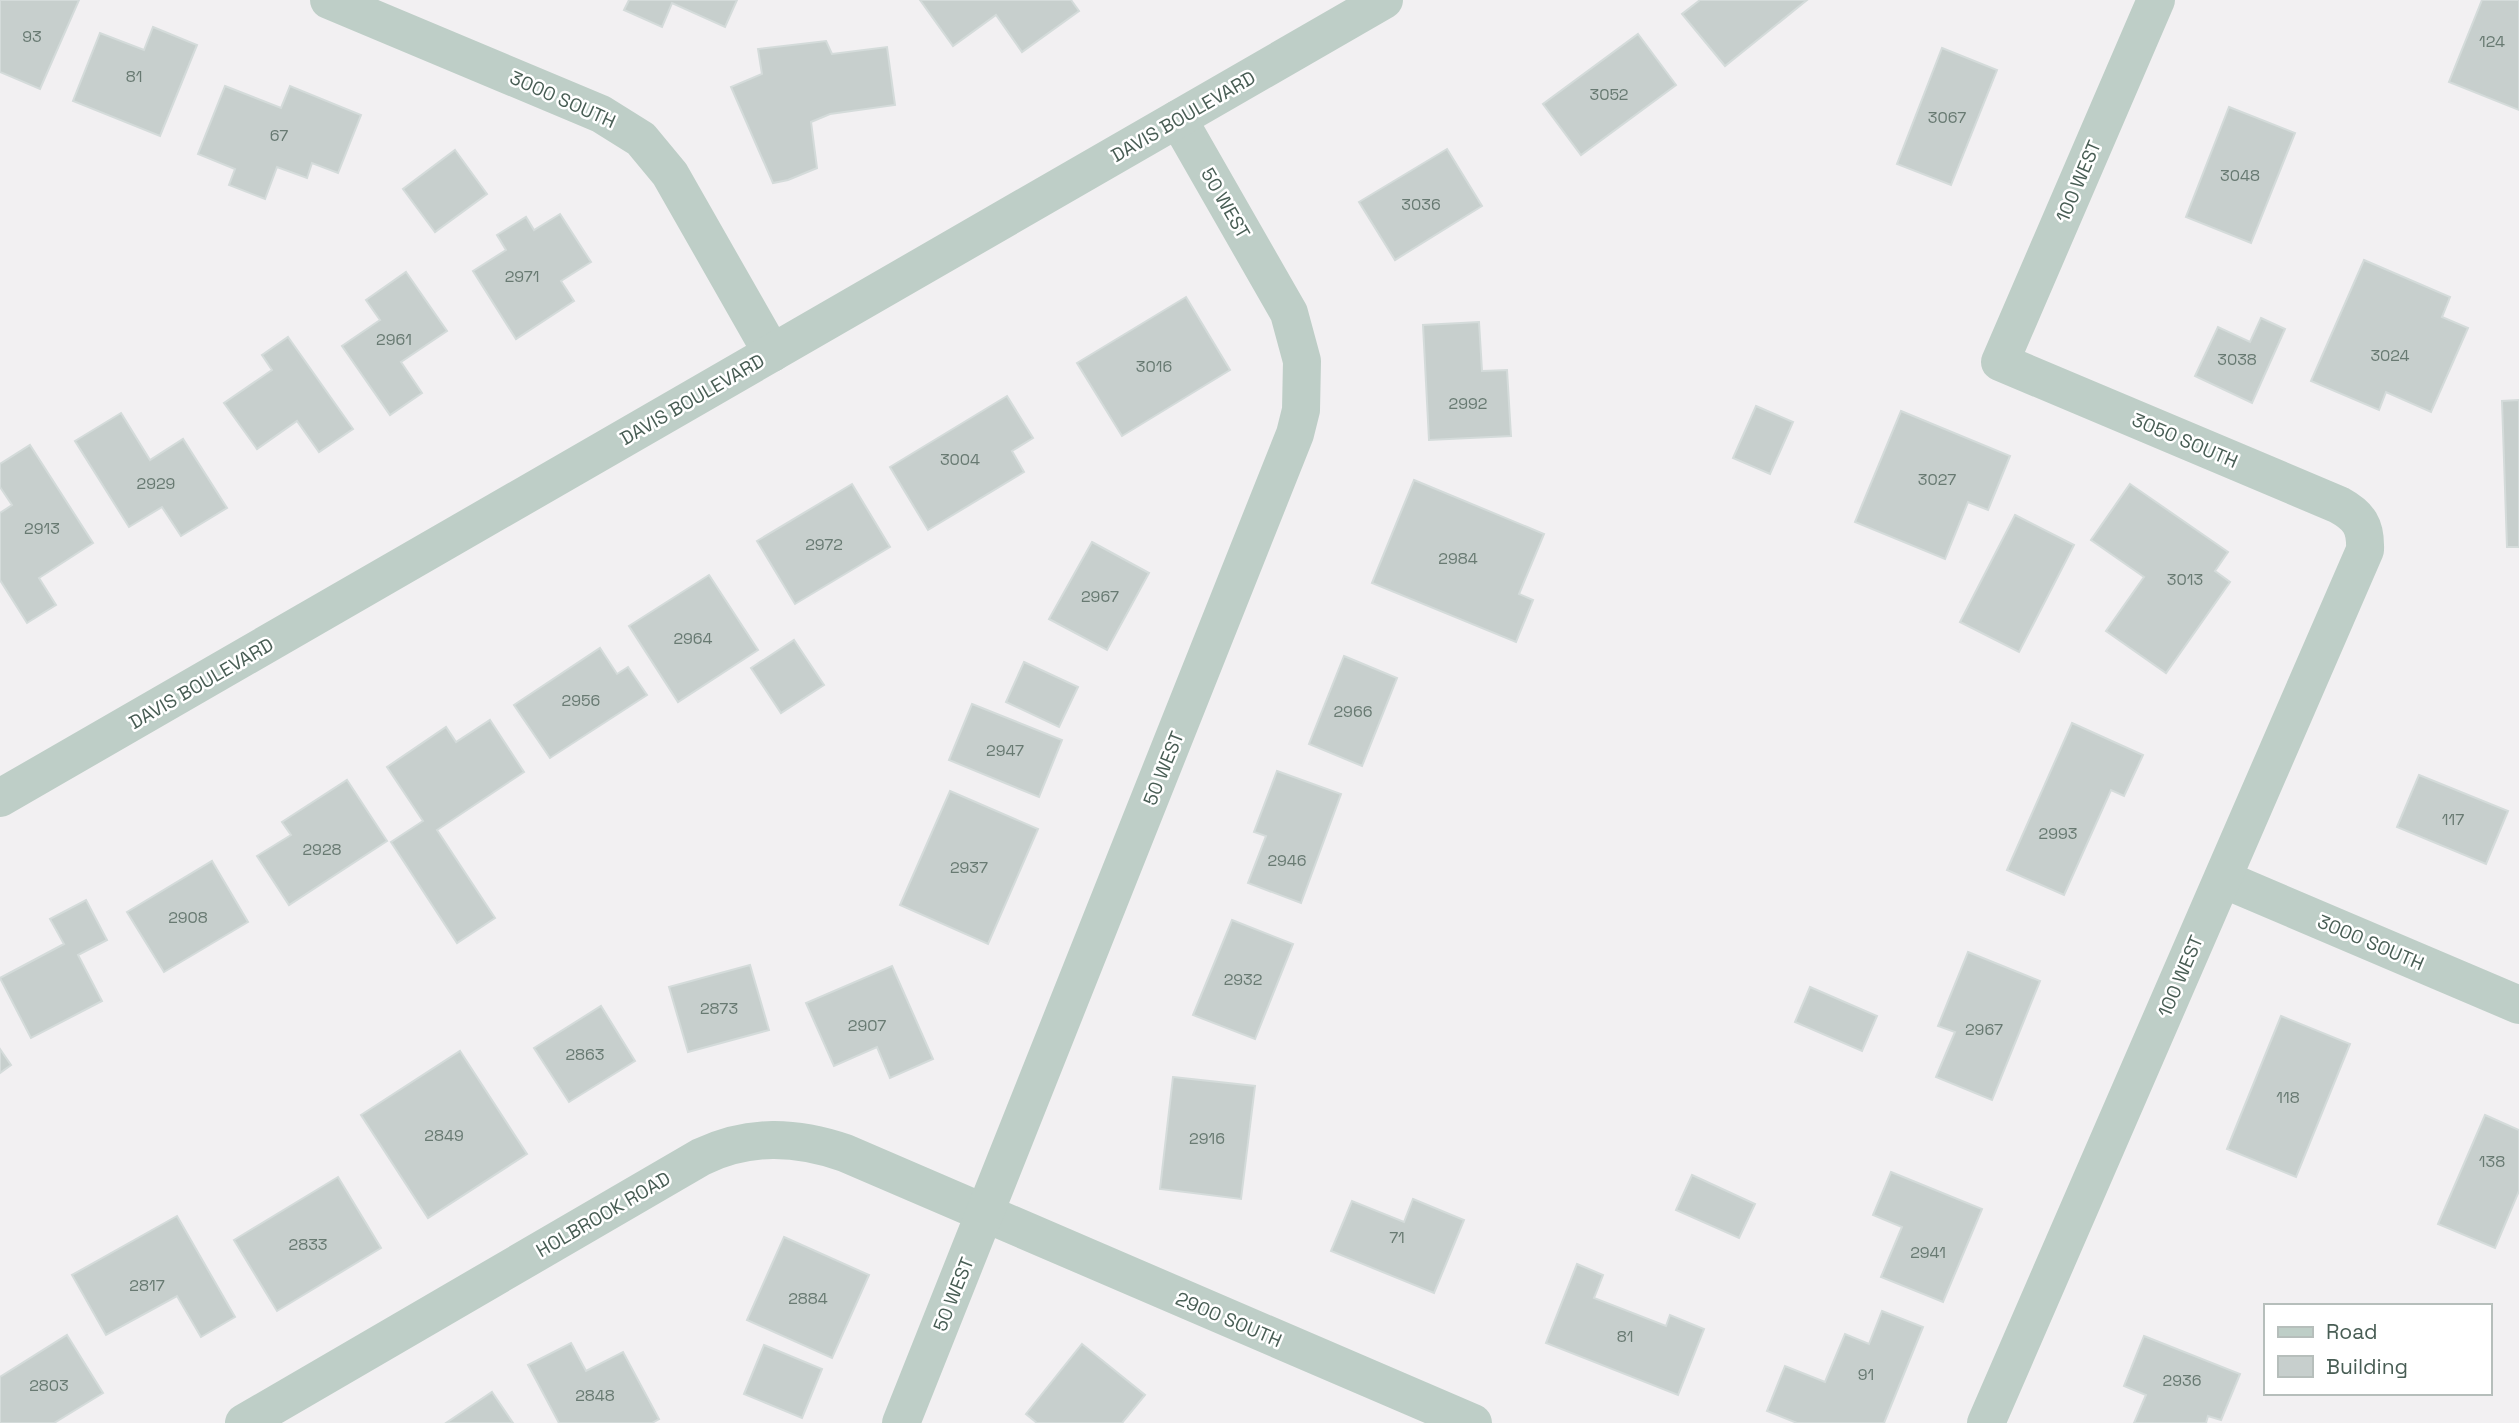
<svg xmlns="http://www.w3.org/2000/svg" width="2519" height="1423" font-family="'Space Grotesk',sans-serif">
	<rect width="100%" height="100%" fill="#f2f0f2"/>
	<!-- building -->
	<g fill="#c7cfcd" stroke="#d4dbda" stroke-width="2">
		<polygon points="0,0 79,0 40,89 0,72"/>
		<polygon points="629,0 737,0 725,27 672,3 662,27 624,10"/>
		<polygon points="920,0 1071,0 1079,11 1022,52 996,15 953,46"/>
		<polygon points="1700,0 1807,0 1725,66 1682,14"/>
		<polygon points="2482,0 2519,0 2519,110 2449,82"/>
		<polygon points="153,27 197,45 160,136 73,101 100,33 144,50"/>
		<polygon points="1638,34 1676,85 1581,155 1543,104"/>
		<polygon points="826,41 832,54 887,47 895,105 830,114 811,122 817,168 788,180 773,183 731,87 762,74 758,49"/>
		<polygon points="1942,48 1997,70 1951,185 1897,164"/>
		<polygon points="225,86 281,108 290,86 361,115 338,173 312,163 307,178 277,167 265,199 229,185 235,169 198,154"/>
		<polygon points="2229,107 2295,133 2251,243 2186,217"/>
		<polygon points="1447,149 1482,206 1395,260 1359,202"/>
		<polygon points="455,150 487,194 435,232 403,189"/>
		<polygon points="560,214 591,262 561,281 574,301 516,339 473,271 506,250 497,235 526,217 534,230"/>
		<polygon points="2364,260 2450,297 2442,317 2468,328 2431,412 2386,392 2379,410 2311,381"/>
		<polygon points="406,272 447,331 401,362 422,393 390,415 342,346 380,320 366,300"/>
		<polygon points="1186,297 1230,370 1122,436 1077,363"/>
		<polygon points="2261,318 2285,329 2252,403 2195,376 2218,327 2250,342"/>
		<polygon points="1479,322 1482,371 1507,370 1511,436 1429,440 1423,325"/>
		<polygon points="288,337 353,429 319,452 297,421 257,449 224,403 272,370 262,355"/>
		<polygon points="1007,396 1033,438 1012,451 1024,472 928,530 890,467"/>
		<polygon points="2519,400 2519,547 2507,547 2502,401"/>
		<polygon points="1756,406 1793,422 1770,474 1733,458"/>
		<polygon points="1901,411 2010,456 1988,510 1968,502 1945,559 1855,522"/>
		<polygon points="121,413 150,460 183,439 227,508 181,536 162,507 129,527 75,441"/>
		<polygon points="30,445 93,543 39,578 56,605 27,623 0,580 0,513 12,505 0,487 0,464"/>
		<polygon points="1414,480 1544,534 1519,594 1533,600 1516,642 1372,583"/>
		<polygon points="852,484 890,547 795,604 757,541"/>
		<polygon points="2130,484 2228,552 2215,571 2230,582 2166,673 2106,631 2144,577 2091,540"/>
		<polygon points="2015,515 2074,545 2019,652 1960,622"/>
		<polygon points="1092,542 1149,573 1107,650 1049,619"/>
		<polygon points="709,575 758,650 678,702 629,626"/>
		<polygon points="794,640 824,685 781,713 751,668"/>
		<polygon points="600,648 617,674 628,667 647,695 550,758 514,705"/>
		<polygon points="1344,656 1397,678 1362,766 1309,744"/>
		<polygon points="1024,662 1078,687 1059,727 1006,702"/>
		<polygon points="972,704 1062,740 1039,797 949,760"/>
		<polygon points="490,720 524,772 437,830 495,918 457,943 391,842 423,821 387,767 446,727 456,742"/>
		<polygon points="2072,723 2143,755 2124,796 2111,790 2064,895 2007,870"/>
		<polygon points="1277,771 1341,794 1301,903 1248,883 1266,836 1254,832"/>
		<polygon points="2419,775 2508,811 2486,864 2397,827"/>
		<polygon points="347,780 387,841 289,905 257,856 291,835 282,822"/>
		<polygon points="950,791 1038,829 988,944 900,905"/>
		<polygon points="212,861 248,922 164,972 127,912"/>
		<polygon points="86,900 107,940 78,955 102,1001 31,1038 0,978 64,944 50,919"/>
		<polygon points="1232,920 1293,944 1255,1039 1193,1015"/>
		<polygon points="1968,952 2040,981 1992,1100 1936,1077 1955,1032 1938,1026"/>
		<polygon points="750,965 769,1030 688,1052 669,987"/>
		<polygon points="892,966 933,1059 890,1078 877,1047 834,1066 806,1003"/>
		<polygon points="1810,987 1877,1016 1862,1051 1795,1022"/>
		<polygon points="601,1006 635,1061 569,1102 534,1048"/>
		<polygon points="2281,1016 2350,1044 2296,1177 2227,1149"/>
		<polygon points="0,1049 11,1065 0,1073"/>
		<polygon points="460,1051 527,1154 428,1218 361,1115"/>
		<polygon points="1173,1077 1255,1086 1241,1199 1160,1189"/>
		<polygon points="2485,1115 2519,1130 2519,1191 2495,1248 2438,1224"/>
		<polygon points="1891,1172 1982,1209 1943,1302 1881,1277 1902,1227 1873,1215"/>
		<polygon points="1692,1175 1755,1204 1739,1238 1676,1210"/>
		<polygon points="338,1177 381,1248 277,1311 234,1240"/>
		<polygon points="1413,1199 1464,1220 1434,1293 1331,1251 1352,1201 1404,1222"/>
		<polygon points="177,1216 235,1317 201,1337 177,1296 106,1335 72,1275"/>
		<polygon points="784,1237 869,1275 832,1358 747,1320"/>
		<polygon points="1577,1264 1603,1275 1594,1298 1666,1326 1670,1315 1704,1329 1678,1395 1546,1343"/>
		<polygon points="1882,1311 1923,1327 1884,1423 1797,1423 1767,1411 1785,1366 1825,1382 1845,1334 1869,1344"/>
		<polygon points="67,1335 103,1393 54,1423 0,1423 0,1377"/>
		<polygon points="2144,1336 2240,1374 2221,1420 2208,1416 2206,1423 2134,1423 2146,1395 2124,1386"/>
		<polygon points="571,1343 586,1371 623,1352 659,1419 652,1423 559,1423 528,1365"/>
		<polygon points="1082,1344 1145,1395 1122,1423 1037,1423 1026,1414"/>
		<polygon points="764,1345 822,1369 802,1418 744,1394"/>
		<polygon points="492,1392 513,1423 446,1423"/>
	</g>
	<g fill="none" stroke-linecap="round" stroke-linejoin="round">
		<!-- minor -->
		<g stroke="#becec7" stroke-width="38">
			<polyline points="329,0 601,114 641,139 670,174 772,353"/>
			<polyline points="2223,879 2519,1005"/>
			<path d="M244,1423L701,1157C749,1134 796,1136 845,1153L1473,1423"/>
			<polyline points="901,1423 1295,434 1301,410 1302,361 1289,313 1178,119"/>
			<path d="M1986,1423L2365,550C2366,526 2359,516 2339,505L2000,362L2156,0"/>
		</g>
		<!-- tertiary -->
		<polyline stroke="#becec7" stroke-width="38" points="0,798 1384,0"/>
	</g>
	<g text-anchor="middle" stroke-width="5" stroke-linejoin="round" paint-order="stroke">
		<!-- number labels -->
		<g font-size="16" fill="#687a72">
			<text x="32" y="42">93</text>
			<text x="2492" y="47">124</text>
			<text x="134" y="82">81</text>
			<text x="1609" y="100">3052</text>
			<text x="1947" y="123">3067</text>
			<text x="279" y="141">67</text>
			<text x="2240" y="181">3048</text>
			<text x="1421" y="210">3036</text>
			<text x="522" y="282">2971</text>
			<text x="394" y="345">2961</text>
			<text x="2390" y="361">3024</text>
			<text x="2237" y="365">3038</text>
			<text x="1154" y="372">3016</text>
			<text x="1468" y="409">2992</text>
			<text x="960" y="465">3004</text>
			<text x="1937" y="485">3027</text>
			<text x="156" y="489">2929</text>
			<text x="42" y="534">2913</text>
			<text x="824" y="550">2972</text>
			<text x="1458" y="564">2984</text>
			<text x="2185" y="585">3013</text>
			<text x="1100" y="602">2967</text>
			<text x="693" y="644">2964</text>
			<text x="581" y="706">2956</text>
			<text x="1353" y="717">2966</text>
			<text x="1005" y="756">2947</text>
			<text x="2453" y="825">117</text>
			<text x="2058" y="839">2993</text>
			<text x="322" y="855">2928</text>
			<text x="1287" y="866">2946</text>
			<text x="969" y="873">2937</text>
			<text x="188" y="923">2908</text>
			<text x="1243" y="985">2932</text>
			<text x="719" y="1014">2873</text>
			<text x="867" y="1031">2907</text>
			<text x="1984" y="1035">2967</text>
			<text x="585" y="1060">2863</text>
			<text x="2288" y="1103">118</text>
			<text x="444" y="1141">2849</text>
			<text x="1207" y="1144">2916</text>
			<text x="2492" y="1167">138</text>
			<text x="1397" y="1243">71</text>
			<text x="308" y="1250">2833</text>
			<text x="1928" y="1258">2941</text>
			<text x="147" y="1291">2817</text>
			<text x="808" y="1304">2884</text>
			<text x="1625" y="1342">81</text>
			<text x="1866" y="1380">91</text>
			<text x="2182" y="1386">2936</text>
			<text x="49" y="1391">2803</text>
			<text x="595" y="1401">2848</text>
		</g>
		<!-- street labels -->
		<g font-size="19" fill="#485d54" stroke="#fff">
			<text transform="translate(563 99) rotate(24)" y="7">3000 SOUTH</text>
			<text transform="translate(1183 116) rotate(-30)" y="7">DAVIS BOULEVARD</text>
			<text transform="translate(2078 181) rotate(-67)" y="7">100 WEST</text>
			<text transform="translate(1226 203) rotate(60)" y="7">50 WEST</text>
			<text transform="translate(692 399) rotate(-30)" y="7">DAVIS BOULEVARD</text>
			<text transform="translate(2185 440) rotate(23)" y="7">3050 SOUTH</text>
			<text transform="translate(201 683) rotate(-30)" y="7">DAVIS BOULEVARD</text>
			<text transform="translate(1163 768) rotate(-68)" y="7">50 WEST</text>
			<text transform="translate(2371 942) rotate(23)" y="7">3000 SOUTH</text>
			<text transform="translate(2180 976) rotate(-67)" y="7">100 WEST</text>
			<text transform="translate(603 1214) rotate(-30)" y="7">HOLBROOK ROAD</text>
			<text transform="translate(953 1294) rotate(-68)" y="7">50 WEST</text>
			<text transform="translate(1229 1319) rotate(23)" y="7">2900 SOUTH</text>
		</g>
	</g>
	<!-- legend -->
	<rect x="2264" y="1304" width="228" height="91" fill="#ffffff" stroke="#b6bebb" stroke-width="2"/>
	<rect x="2278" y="1327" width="35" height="10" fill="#becec7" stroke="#b6bebb" stroke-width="2"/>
	<text x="2326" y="1339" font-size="21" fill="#485d54">Road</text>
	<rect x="2278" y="1356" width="35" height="21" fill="#c7cfcd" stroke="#b6bebb" stroke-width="2"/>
	<text x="2326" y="1374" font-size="21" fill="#485d54">Building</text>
</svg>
